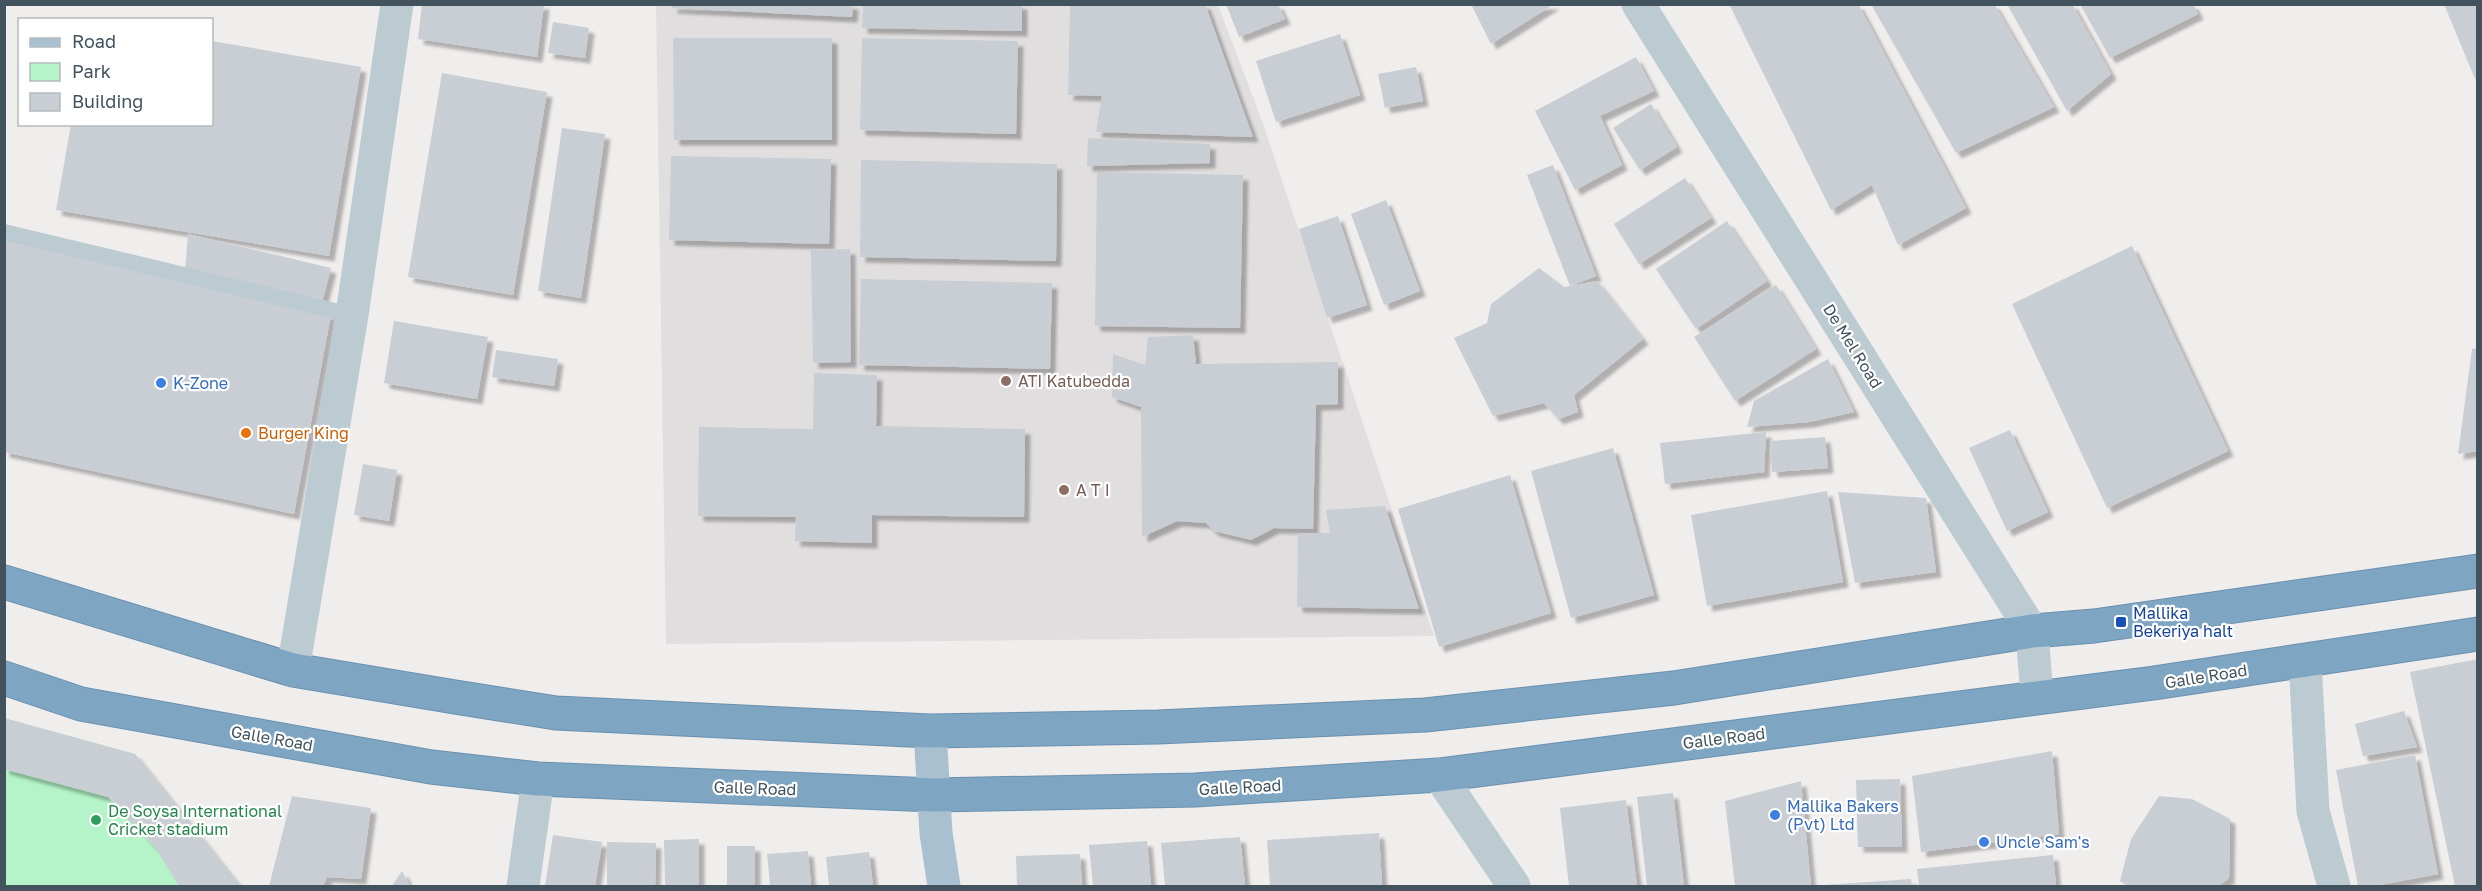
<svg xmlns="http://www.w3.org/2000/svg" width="2482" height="891" font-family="'Golos Text',sans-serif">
	<defs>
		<filter id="shadow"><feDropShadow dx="5.5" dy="5.5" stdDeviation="1.5" flood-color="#0004"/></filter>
	</defs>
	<rect width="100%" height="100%" fill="#f0eded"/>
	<!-- education -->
	<polygon fill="#e1dedf" points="656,5 1218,5 1264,126 1434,636 666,644"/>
	<!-- green -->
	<polygon fill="#b5f4c8" points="4,718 135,754 240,886 5,886"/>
	<!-- building -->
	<g fill="#c8ced3" filter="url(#shadow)">
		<polygon points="422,4 544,4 537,57 418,39"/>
		<polygon points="672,4 853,4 852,17 672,8"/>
		<polygon points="863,4 1022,4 1022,31 862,28"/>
		<polygon points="1070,4 1205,4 1253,137 1096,132 1102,96 1068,95"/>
		<polygon points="1226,4 1278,4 1285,19 1239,37"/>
		<polygon points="1475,4 1554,4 1491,44 1472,6"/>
		<polygon points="1729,4 1858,4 1966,208 1898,245 1872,185 1831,210"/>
		<polygon points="1871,4 1994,4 2054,107 1956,153"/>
		<polygon points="2007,4 2072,4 2111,74 2067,111"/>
		<polygon points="2080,4 2193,4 2198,14 2110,58"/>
		<polygon points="2444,4 2478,4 2478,78 2475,79"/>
		<polygon points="553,22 589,28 585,58 548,53"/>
		<polygon points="1340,34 1360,95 1276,122 1256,61"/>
		<polygon points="673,38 832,38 832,140 674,140"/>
		<polygon points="862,38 1018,41 1016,134 860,130"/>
		<polygon points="212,41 361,67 329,256 56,210 71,124 212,124"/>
		<polygon points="1636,57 1654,91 1600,116 1622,165 1575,190 1535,111"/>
		<polygon points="1416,67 1423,101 1385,108 1378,74"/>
		<polygon points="442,73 547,92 513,295 408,277"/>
		<polygon points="1651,104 1677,147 1640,170 1613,128"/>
		<polygon points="562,128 605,134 581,298 538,291"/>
		<polygon points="1088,138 1210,144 1210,163 1087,166"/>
		<polygon points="671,156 831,159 829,244 669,240"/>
		<polygon points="861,160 1057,164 1056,261 860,257"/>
		<polygon points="1553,165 1596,276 1570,286 1527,175"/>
		<polygon points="1097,172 1243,175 1240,328 1095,326"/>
		<polygon points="1685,178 1711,218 1639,264 1614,224"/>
		<polygon points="1386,200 1420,291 1384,305 1351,214"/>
		<polygon points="1338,216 1367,305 1327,318 1299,229"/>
		<polygon points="1727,221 1767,281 1696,329 1656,269"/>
		<polygon points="188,234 331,268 322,302 185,272"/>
		<polygon points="4,238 331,314 294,514 4,452"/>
		<polygon points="2132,246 2228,451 2107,508 2012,304"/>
		<polygon points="850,249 851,362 813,363 811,250"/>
		<polygon points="1539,268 1564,287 1597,281 1643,339 1574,395 1578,412 1558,419 1544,403 1493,416 1454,338 1487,323 1491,304"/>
		<polygon points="861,279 1052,283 1050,369 859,365"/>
		<polygon points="1776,285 1816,349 1735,401 1694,337"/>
		<polygon points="394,321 488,337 477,399 384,383"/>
		<polygon points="1193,335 1196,364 1338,362 1338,404 1316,405 1313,529 1274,528 1251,540 1214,531 1206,523 1177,521 1142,537 1141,407 1112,397 1113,354 1145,365 1148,337"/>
		<polygon points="2478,348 2478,451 2458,454 2472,349"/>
		<polygon points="496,350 558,359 554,386 492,377"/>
		<polygon points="1828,359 1854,412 1809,422 1747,427 1754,401"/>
		<polygon points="814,373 877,375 876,426 1025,429 1024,517 872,515 872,543 795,541 796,517 698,516 699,427 813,429"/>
		<polygon points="2010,430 2048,512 2007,531 1969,448"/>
		<polygon points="1766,432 1764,472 1665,484 1660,443"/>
		<polygon points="1825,437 1828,468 1772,472 1770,441"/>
		<polygon points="1613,448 1654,595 1571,618 1531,471"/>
		<polygon points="363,464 397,470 389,521 354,515"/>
		<polygon points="1510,475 1551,613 1439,647 1398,509"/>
		<polygon points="1827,491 1843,582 1707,606 1691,515"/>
		<polygon points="1838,492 1926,498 1936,572 1855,583"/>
		<polygon points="1385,506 1419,609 1297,607 1298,533 1330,533 1326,510"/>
		<polygon points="2478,659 2478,886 2455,886 2410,672"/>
		<polygon points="2404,711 2417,747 2363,756 2355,724"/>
		<polygon points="4,718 135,754 240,886 179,886 156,849 108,797 4,769"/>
		<polygon points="2052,751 2059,834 1921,852 1912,776"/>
		<polygon points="2415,755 2438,874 2374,886 2358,886 2336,770"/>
		<polygon points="1900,779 1902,847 1858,847 1856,780"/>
		<polygon points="1801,781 1811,886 1735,886 1725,801"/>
		<polygon points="1673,793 1684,886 1647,886 1637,797"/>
		<polygon points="292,796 371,808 361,879 327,877 323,886 269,886"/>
		<polygon points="2159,796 2192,799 2230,819 2229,878 2219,886 2128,886 2120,881 2131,839"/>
		<polygon points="1626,800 1637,886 1569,886 1560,808"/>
		<polygon points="1379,833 1382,886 1270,886 1267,840"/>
		<polygon points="553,835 602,842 595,886 545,886"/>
		<polygon points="1240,837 1245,886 1165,886 1161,843"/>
		<polygon points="699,839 699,886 665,886 664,840"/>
		<polygon points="1147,841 1151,886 1093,886 1089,845"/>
		<polygon points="607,842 656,843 655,886 607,886"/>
		<rect x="727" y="846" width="28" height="40"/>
		<polygon points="808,851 811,886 770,886 767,854"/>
		<polygon points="869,852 873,886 829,886 826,857"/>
		<polygon points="1080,854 1082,886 1017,886 1016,856"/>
		<polygon points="2053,855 2056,886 1919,886 1917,869"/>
		<polygon points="402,871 410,886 392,886"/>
		<polygon points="1911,879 1912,886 1824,886 1824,885"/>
	</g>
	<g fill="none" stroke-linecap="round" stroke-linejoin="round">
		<defs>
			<g id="highway">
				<polyline points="4,582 293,670 455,697 556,713 930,731 1158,727 1425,715 1674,688 2032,631 2094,626 2478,571"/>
				<polyline points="4,678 81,704 431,767 538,779 933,795 1195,790 1439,775 2154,683 2478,634"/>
			</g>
		</defs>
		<!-- highway casing -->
		<use href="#highway" stroke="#6a91ae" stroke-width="35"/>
		<!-- lane -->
		<polyline stroke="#bccad2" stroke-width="16" points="4,232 352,315"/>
		<!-- street -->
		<g stroke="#bccad2" stroke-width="33">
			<polyline points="1638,4 2032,631 2037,697"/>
			<polyline points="2305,661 2313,811 2334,886"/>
			<polyline points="293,670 352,315 397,4"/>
			<polyline points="1439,775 1514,886"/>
			<polyline points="523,886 538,779"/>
		</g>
		<!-- primary -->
		<polyline stroke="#a9c0d0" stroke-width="33" points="930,731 936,833 944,886"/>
		<!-- highway -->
		<use href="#highway" stroke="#7ea6c3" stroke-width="33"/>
	</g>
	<!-- markers -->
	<g fill="#8d6e63" stroke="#fff" stroke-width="2">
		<circle cx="1006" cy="381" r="6"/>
		<circle cx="1064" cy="490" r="6"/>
	</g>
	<g fill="#3f7fe0" stroke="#fff" stroke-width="2">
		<circle cx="161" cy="383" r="6"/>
		<circle cx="1775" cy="815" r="6"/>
		<circle cx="1984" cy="842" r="6"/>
	</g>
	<circle fill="#e8710a" stroke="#fff" stroke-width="2" cx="246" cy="433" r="6"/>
	<rect fill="#1a4fb4" stroke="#fff" stroke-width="2" x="2115" y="616" width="12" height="12" rx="3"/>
	<circle fill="#2e9e5b" stroke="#fff" stroke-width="2" cx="96" cy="820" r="6"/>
	<g text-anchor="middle" stroke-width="4.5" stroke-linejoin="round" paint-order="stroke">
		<!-- street labels -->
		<g font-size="16" fill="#43535d" stroke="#fff">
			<text transform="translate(1853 346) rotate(58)" y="6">De Mel Road</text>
			<text transform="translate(2206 676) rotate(-9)" y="6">Galle Road</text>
			<text transform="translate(272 738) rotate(10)" y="6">Galle Road</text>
			<text transform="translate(1724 738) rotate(-7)" y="6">Galle Road</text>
			<text transform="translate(1240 787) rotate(-3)" y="6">Galle Road</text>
			<text transform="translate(755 788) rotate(2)" y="6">Galle Road</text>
		</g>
		<!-- education labels -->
		<g font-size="16" fill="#785e54" stroke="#fff" text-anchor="start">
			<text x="1018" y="387">ATI Katubedda</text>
			<text x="1076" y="496">A T I</text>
		</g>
		<!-- shop labels -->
		<g font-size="16" fill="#366cbe" stroke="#fff" text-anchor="start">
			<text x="173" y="389">K-Zone</text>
			<text x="1787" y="812">Mallika Bakers<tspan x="1787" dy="18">(Pvt) Ltd</tspan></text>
			<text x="1996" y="848">Uncle Sam's</text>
		</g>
		<!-- food labels -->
		<g font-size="16" fill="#c56008" stroke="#fff" text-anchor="start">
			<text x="258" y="439">Burger King</text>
		</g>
		<!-- transit labels -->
		<g font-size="16" fill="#164399" stroke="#fff" text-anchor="start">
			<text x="2133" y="619">Mallika<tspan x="2133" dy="18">Bekeriya halt</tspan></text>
		</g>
		<!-- leisure labels -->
		<g font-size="16" fill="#27864d" stroke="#fff" text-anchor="start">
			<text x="108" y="817">De Soysa International<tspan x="108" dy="18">Cricket stadium</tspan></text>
		</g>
	</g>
	<!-- border -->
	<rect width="2482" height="891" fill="none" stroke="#43535d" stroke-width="12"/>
	<!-- legend -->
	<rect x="18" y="18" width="195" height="108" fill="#ffffff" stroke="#b4babe" stroke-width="1.5"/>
	<rect x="30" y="38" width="30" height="9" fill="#a9c0d0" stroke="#b4babe" stroke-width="1.5"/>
	<text x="72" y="48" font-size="18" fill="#43535d">Road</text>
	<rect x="30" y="63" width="30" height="18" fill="#b5f4c8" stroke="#b4babe" stroke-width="1.5"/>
	<text x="72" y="78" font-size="18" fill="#43535d">Park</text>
	<rect x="30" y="93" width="30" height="18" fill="#c8ced3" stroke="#b4babe" stroke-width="1.5"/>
	<text x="72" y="108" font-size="18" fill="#43535d">Building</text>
</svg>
